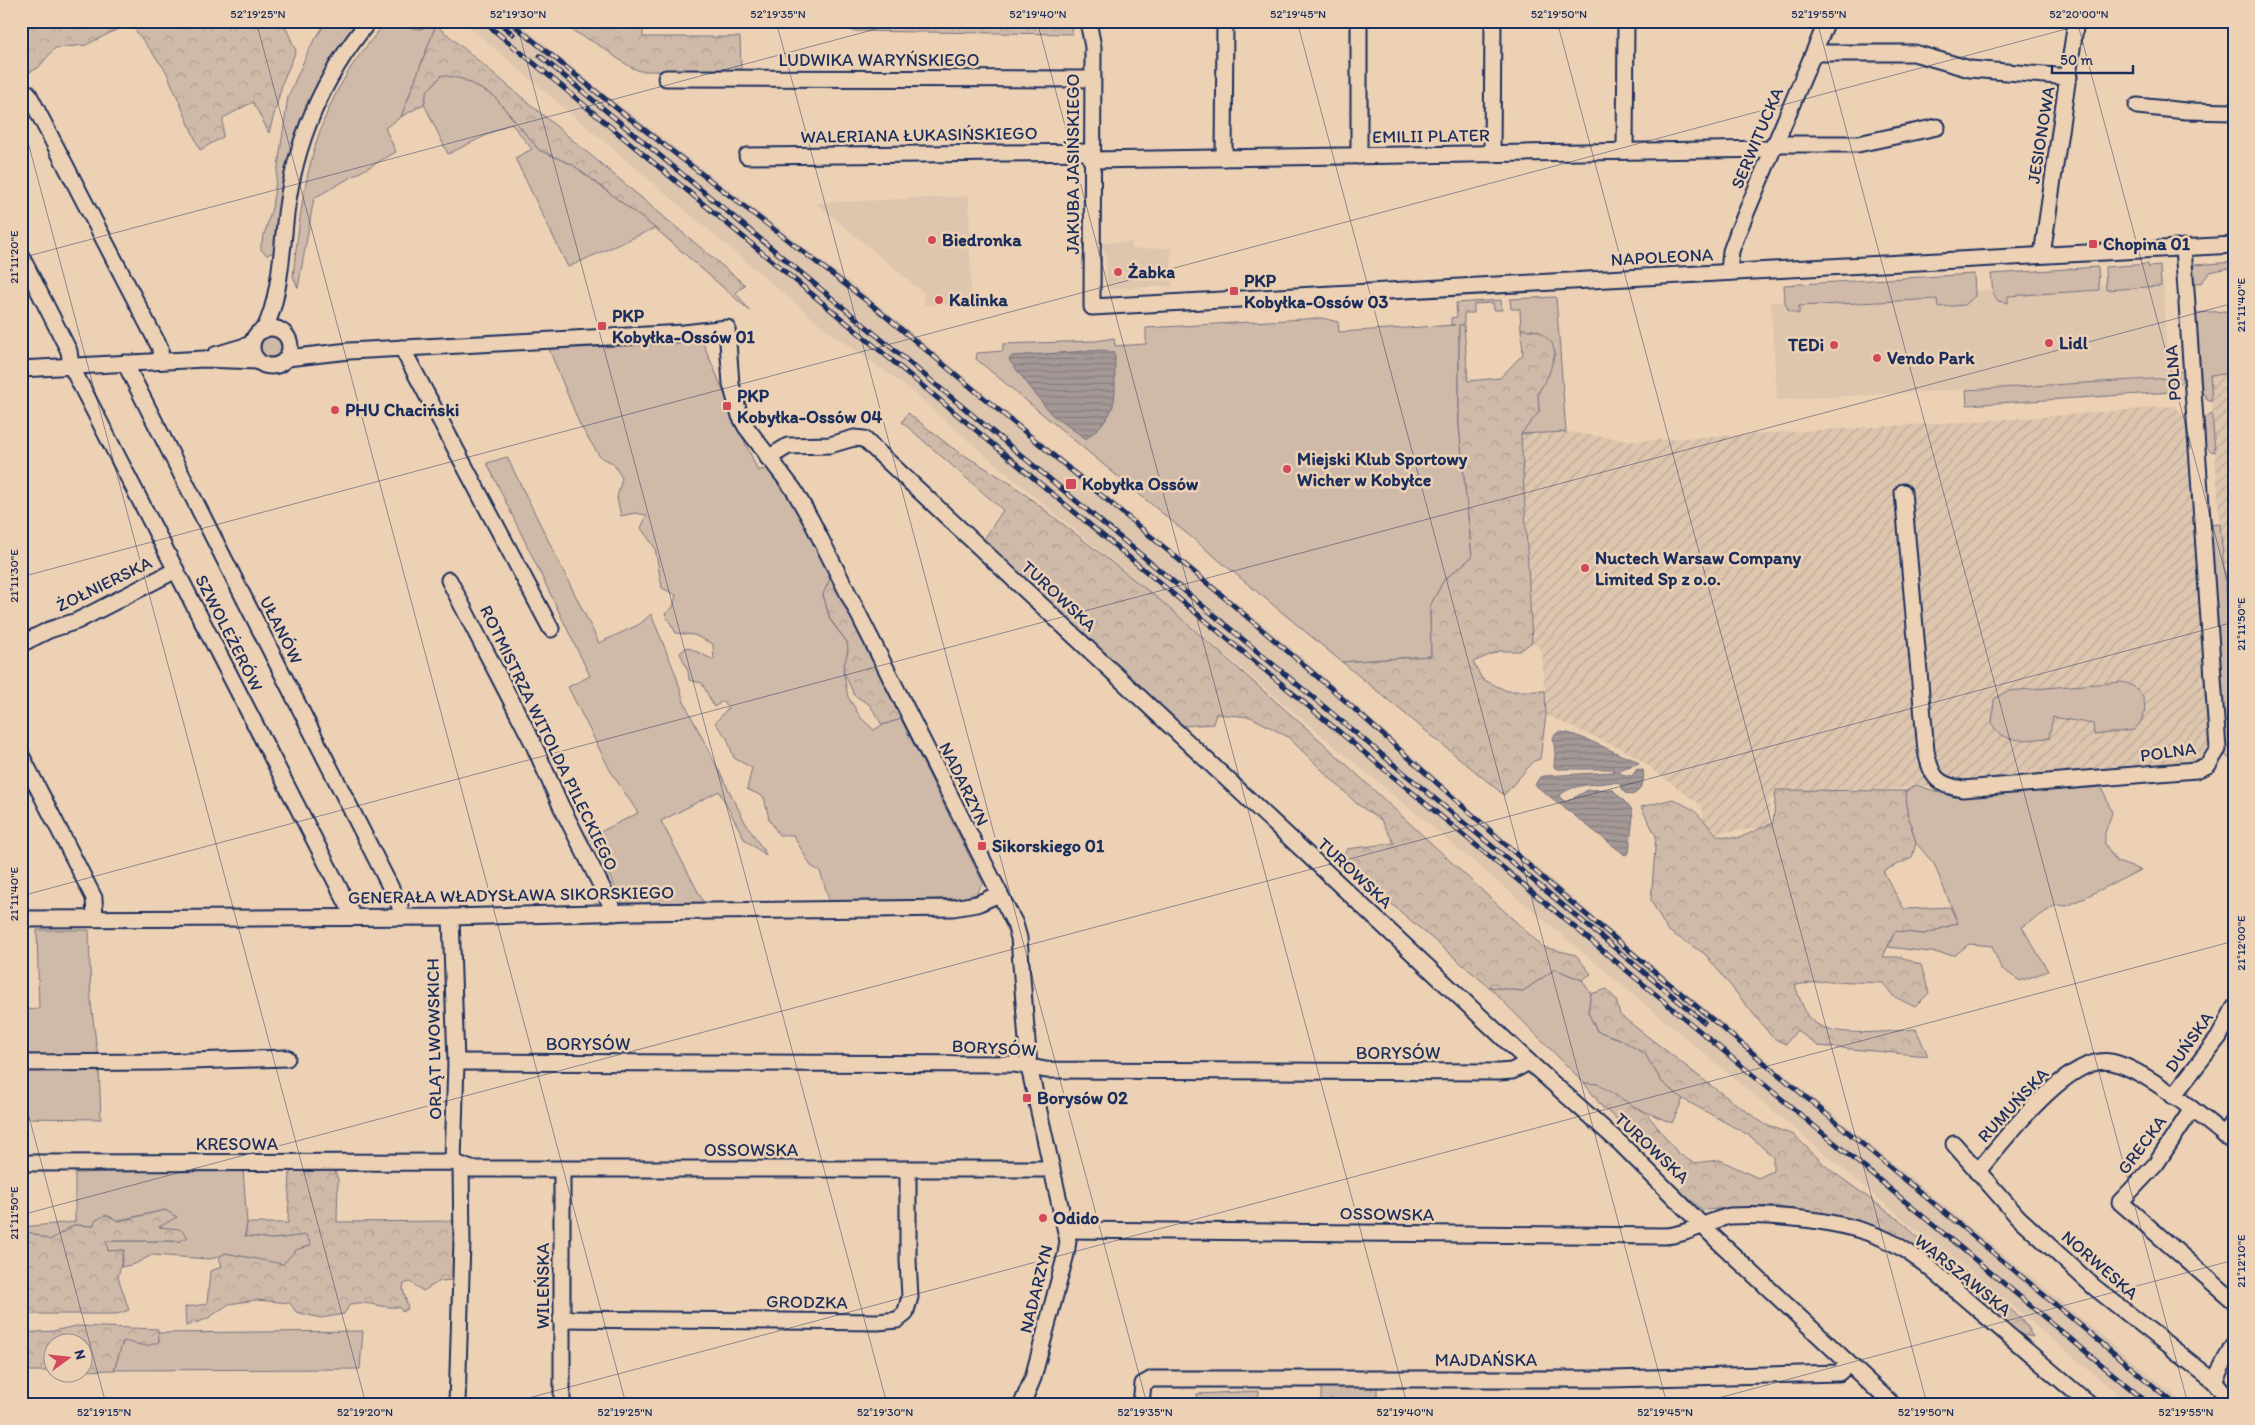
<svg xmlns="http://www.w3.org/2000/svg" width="2255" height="1425" font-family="Itim,sans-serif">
	<defs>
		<pattern id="industrial-furrows" width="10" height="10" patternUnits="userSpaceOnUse" patternTransform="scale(1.25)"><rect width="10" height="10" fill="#ddc5ae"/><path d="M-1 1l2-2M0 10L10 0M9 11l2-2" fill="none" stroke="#bdaa98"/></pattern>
		<pattern id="forest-crowns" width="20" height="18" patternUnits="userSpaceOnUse" patternTransform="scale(1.25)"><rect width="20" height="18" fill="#cfb9a8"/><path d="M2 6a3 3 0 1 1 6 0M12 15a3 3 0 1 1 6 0" fill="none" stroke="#b19f93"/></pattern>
		<pattern id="water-rules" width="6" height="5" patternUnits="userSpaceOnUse" patternTransform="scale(1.25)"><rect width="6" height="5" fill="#a59996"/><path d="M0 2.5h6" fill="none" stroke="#867d7e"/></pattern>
	</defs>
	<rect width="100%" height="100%" fill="#edd1b4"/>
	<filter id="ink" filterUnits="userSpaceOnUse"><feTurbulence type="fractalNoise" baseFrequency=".02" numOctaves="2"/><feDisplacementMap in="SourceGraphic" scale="10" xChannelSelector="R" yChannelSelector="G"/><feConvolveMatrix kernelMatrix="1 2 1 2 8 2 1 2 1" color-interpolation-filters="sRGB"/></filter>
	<g filter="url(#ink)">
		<!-- built -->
		<g fill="#ddc5ae">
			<polygon points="462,21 516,21 613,100 864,293 1304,659 1523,855 1603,924 2185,1404 2130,1404 1930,1238 1925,1237 993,462 907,387 828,331"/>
			<polygon points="969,196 971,303 924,305 924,293 816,203"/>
			<polygon points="1132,242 1132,249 1171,248 1172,286 1107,289 1106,255 1100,243"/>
			<polygon points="2163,281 2168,378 1777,400 1771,302"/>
		</g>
		<!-- industrial -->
		<g fill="url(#industrial-furrows)">
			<polygon points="2234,373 2234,677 2221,545 2210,374"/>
			<polygon points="2174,406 2184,415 2191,432 2212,746 2205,757 2195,764 1769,799 1770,827 1705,834 1702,806 1632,754 1546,715 1542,650 1532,642 1521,434 1566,432 1636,441 2043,417"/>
		</g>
		<!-- green -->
		<g fill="#cfb9a8" stroke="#757483">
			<polygon points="327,21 360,21 330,63 308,105 276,249 274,252 267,255 261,250 261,245 272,208 288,97 310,47"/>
			<path d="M386,21H408L412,28L419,29L436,25L401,117L385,128L396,152L314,198L298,288L293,276C301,205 308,137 347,74C358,55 373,39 386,21Z"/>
			<polygon points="443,74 463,79 494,96 539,150 573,165 655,228 568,267 515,158 532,149 511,123 448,154 424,104 427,91"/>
			<path d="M2234,262L2233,267L2210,272L2201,283L2193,282C2190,277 2190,270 2194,265Z"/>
			<polygon points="2148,264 2148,267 2160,266 2161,286 2106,290 2105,267"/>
			<polygon points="2098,267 2099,290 2008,296 2008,303 1998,301 1993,293 1991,274"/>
			<polygon points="1974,274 1975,296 1965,305 1938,307 1937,299 1799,306 1799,314 1789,311 1785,303 1784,285"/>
			<polygon points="1556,297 1566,432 1521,434 1539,412 1538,393 1549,374 1539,331 1521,329 1520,309 1511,309 1510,299"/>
			<polygon points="1501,300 1502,310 1494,310 1493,303 1474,304 1474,313 1464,313 1464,325 1459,325 1459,425 1472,557 1444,580 1430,606 1431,656 1342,662 976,359 977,353 1003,351 1003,344 1096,341 1114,338 1115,346 1146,344 1146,328 1322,318 1338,322 1339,332 1455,325 1451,325 1451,318 1457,317 1456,303"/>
			<polygon points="2227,311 2234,314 2234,340 2226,374 2210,375 2212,401 2207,399 2199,387 2192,313"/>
			<circle cx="271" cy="347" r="11"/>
			<path d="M703,343C722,386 738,429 758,471L767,468L793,501L831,577L823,595L830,620L847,642L848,651L843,670L848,697L861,718L874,730L882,725L901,719L983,883L976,894L961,898L830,903L820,871L811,866L793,835H779L769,819L764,797L747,789L752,768L734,758L727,738L715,723L728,708L723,701L714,707L702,683L689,680L688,671L680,653L687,647L714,660L713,644L694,635L676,633L665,614L673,607L676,595L662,588L655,548L641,528L647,515L635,513L621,516L617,498L622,478L613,463L600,457L580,425L549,349Z"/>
			<path d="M2184,371C2184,381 2179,386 2172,392L1967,405L1966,390L2168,378V372Z"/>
			<polygon points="2212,413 2215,452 2211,451 2202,443 2202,419"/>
			<polygon points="507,457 599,643 640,624 651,614 676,675 684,702 745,822 767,856 745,840 719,791 661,821 704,903 624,905 590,837 638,813 611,772 568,687 590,676 487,463"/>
			<polygon points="2220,524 2234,677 2234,760 2231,760 2225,755 2208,525"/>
			<path d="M2122,682C2147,687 2152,713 2134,730L2094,735L2093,724L2053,717L2049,738C2028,739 2004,746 1992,724L1994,699L2007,691Z"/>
			<polygon points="1916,785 1953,797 2102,787 2112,813 2105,833 2105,844 2117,862 2141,870 2067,906 2056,905 2022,927 2048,971 2020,981 2001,968 1992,946 1969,944 1955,955 1888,947 1895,931 1924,934 1958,923 1934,864 1916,843 1907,812 1906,791"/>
			<polygon points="37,930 89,930 91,1003 99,1066 101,1119 21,1118 21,1010 39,1009"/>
			<polygon points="1555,969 1582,980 1591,994 1588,1012 1597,1031 1620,1039 1645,1054 1662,1082 1683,1099 1672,1123 1625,1103 1597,1084 1584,1083 1489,987 1523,991"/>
			<polygon points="243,1169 247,1223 245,1235 273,1239 306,1235 312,1245 283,1265 225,1253 219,1257 209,1259 152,1255 135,1264 121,1267 124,1250 108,1251 106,1241 180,1241 158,1227 176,1217 165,1210 93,1226 74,1225 50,1241 26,1231 21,1232 21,1227 75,1222 75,1173"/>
			<polygon points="363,1331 360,1369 114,1370 123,1341 159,1341 158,1333"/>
		</g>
		<!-- forest -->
		<g fill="url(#forest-crowns)" stroke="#757483">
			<polygon points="21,21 283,21 296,51 283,81 269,133 253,102 223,118 223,137 200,150 166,71 130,23 86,45 55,48 38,68 21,76"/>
			<path d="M559,21H643V37H740L741,71H640C625,66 613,54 600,46C586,37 571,32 559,21Z"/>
			<polygon points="853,21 1068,21 1073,34 852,31"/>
			<polygon points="436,25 745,285 736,293 750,311 655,228 573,165 539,150 494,96 463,79 442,75 427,91 424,104 401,117"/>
			<polygon points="1459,325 1464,325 1468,381 1500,378 1523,354 1521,329 1539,331 1552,343 1555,353 1549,374 1538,393 1539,412 1521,434 1532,642 1520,651 1499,651 1473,662 1482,679 1507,691 1545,691 1546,715 1540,759 1534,761 1504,795 1342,662 1431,656 1430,606 1444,580 1472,557 1459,425"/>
			<polygon points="908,413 951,447 1013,485 1161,601 1321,741 1543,947 1576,955 1591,974 1582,980 1555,969 1523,991 1489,987 1341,861 1347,849 1394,843 1381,820 1357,804 1288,737 1251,717 1216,714 1213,724 1183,726 983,541 1003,510 902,422"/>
			<polygon points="831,577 901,719 882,725 870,705 854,695 843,670 848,651 847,642 830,619 823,594"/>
			<path d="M1776,790L1906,791L1907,812L1916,843L1912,858L1883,871L1904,909L1950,907L1958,923L1924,934L1895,931L1883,957H1901L1921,965L1929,993L1915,1007L1893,996L1883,983L1826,981L1795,985C1800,999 1804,1015 1817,1024C1838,1038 1891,1031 1916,1029L1928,1056L1818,1046L1797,1030L1786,1044L1772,1037L1705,954L1667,930L1651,900L1656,836L1641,807L1673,799L1694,810L1718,836L1739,838L1773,823Z"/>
			<polygon points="1607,989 1616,1000 1620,1015 1718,1091 1766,1125 1794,1135 1829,1169 1906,1225 1916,1236 1932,1243 2022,1319 2033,1337 2018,1334 1895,1234 1776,1206 1703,1210 1680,1191 1685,1185 1659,1152 1603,1108 1584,1083 1597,1084 1647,1114 1678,1153 1693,1163 1720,1160 1758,1178 1773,1171 1773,1157 1750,1136 1683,1099 1662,1082 1645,1054 1620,1039 1597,1031 1588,1012 1591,994"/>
			<path d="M334,1169L338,1179L337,1222L454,1221V1280L440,1281L423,1291L410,1282L404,1284L403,1289L408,1308L403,1312L399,1307C381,1309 369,1300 350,1304L344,1314L321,1318L296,1312L290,1303L256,1300L229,1304L207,1319L186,1326L185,1307L207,1304L210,1271L222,1267L219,1257L225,1253L283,1264L296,1250L311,1245L306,1235L273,1239L245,1236L247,1223H288L290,1170Z"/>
			<polygon points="165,1210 177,1217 159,1227 180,1229 188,1237 180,1241 106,1241 108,1251 124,1250 118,1277 129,1310 117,1314 21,1314 21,1232 26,1231 50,1240 74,1225 93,1226 96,1220 106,1215 119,1221"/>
			<polygon points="76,1326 158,1329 159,1342 146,1346 123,1341 114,1370 83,1371 82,1342 52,1342 52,1371 21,1371 21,1333 53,1331"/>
			<rect x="1321" y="1387" width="56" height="17"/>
			<polygon points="1259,1391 1258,1404 1197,1404 1197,1394"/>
		</g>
		<!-- water -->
		<g fill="url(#water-rules)" stroke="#6e6f80">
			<path d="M1103,350L1113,352L1115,357C1114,399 1122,410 1086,439L1051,414L1009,360L1012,356Z"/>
			<path d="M1558,732C1574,731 1609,750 1626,757H1630L1639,763L1619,770L1621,774L1632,776L1637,769L1643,770C1645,780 1642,791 1632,795L1625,793L1619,783L1613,782C1595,785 1574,783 1560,795L1561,799L1566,802L1588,790L1612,789L1631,808L1633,816L1629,853L1625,855L1535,785L1539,778L1544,776L1613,772L1614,769H1557L1554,767L1555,753L1553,737Z"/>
		</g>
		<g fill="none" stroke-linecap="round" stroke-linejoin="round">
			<defs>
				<g id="minor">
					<polyline points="1088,21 1093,47 1092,307 2234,245"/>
					<polyline points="1814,53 1914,53 1970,69 2069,77"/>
					<polyline points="666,78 1091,79"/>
					<polyline points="28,93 160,348 161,361"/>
					<polyline points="2137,106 2186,111 2234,112"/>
					<polyline points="1774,144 1858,144 1937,127"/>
					<polyline points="1625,151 1626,21"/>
					<polyline points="1492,154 1493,21"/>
					<polyline points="747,156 1091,152"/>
					<polyline points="1359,156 1359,21"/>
					<polyline points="1224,158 1225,21"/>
					<polyline points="1091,160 1772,149"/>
					<polyline points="2042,255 2076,21"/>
					<polyline points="21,256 69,351 71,366 354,917"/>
					<polyline points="1729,272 1731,251 1738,232 1827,21"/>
					<circle cx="271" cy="347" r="19"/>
					<path d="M264,330C280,300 282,248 286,214C295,142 322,78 369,21"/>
					<polyline points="402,348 551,629"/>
					<polyline points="215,355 252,344"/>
					<polyline points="287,358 349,351 684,333 727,328 731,384 740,416 746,427 794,490 811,520 1015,924 1019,938 1029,1067 1068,1241 1066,1254 1033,1378 1022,1404"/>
					<polyline points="125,363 400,906 400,916"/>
					<polyline points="21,369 204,359 258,361"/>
					<polyline points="768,458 788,446 830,445 854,438 864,439 1529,1062 1621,1144 1717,1240 1892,1404"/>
					<path d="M1903,492L1926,751C1931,776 1936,785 1963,789L2196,770L2208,765L2218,749L2183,247"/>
					<polyline points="449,580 532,741 561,806 615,913"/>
					<polyline points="21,644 49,630 77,621 176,570"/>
					<polyline points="21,755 94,898 95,918"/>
					<polyline points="451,917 456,1062 453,1162"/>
					<polyline points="21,919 451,917 633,912 953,908 977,904 999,894"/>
					<polyline points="456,1062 1014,1064 1046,1070 1499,1072 1512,1071 1529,1062"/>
					<polyline points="21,1063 158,1062 287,1058"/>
					<polyline points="2173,1096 2219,1037 2234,1008"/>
					<polyline points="2192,1109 2156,1164 2120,1202 2234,1301"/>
					<polyline points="2224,1135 2234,1121"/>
					<polyline points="1954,1144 2018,1217 2094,1287 2214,1381 2232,1404"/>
					<polyline points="21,1163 453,1162 471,1169 1051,1169"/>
					<path d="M1977,1172C2002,1143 2068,1053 2111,1062C2146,1069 2205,1119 2234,1143"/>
					<path d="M1067,1230L1664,1236C1688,1235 1707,1221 1730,1216C1778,1214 1845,1220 1889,1241C1902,1247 1913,1256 1925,1264L2089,1404"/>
					<polyline points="561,1319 878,1322 897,1320 905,1314 910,1297 908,1260 908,1169"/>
					<polyline points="2214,1381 2234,1344"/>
					<polyline points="457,1404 462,1242 461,1165"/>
					<polyline points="562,1404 562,1169"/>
					<polyline points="1141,1404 1143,1384 1152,1379 1611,1379 1839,1373 1848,1364"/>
				</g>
			</defs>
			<!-- minor casing -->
			<use href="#minor" stroke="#1b2f5e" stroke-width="19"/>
			<!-- minor -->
			<use href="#minor" stroke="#edd1b4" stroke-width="15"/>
			<defs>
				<g id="rail">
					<polyline points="483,21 2149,1404"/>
					<polyline points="497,21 513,34"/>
					<polyline points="509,21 620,111 872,305 1219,593 1333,690 1553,887 2175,1404"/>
					<polyline points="540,56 1704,1022"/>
				</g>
			</defs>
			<!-- rail casing -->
			<use href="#rail" stroke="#1b2f5e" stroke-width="5"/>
			<!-- rail -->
			<use href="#rail" stroke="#edd1b4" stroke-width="3" stroke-dasharray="9" stroke-linecap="butt"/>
		</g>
	</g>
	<!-- ticks -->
	<path fill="none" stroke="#1b2f5e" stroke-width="1" stroke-opacity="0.45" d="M256,21L626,1404M516,21L887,1404M776,21L1147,1404M1037,21L1407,1404M1297,21L1667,1404M1557,21L1927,1404M1817,21L2188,1404M2077,21L2234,605M21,116L366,1404M21,258L906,21M21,577L2096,21M21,896L2234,303M21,1087L106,1404M21,1215L2234,622M506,1404L2234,941M1696,1404L2234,1260"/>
	<!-- markers -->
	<g fill="#d1495b" stroke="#edd1b4" stroke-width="2">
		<circle cx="932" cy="240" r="5"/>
		<rect x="2088" y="239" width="10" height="10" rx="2.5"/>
		<circle cx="1118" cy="272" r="5"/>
		<rect x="1229" y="286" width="10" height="10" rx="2.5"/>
		<circle cx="939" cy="300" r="5"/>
		<rect x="597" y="321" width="10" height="10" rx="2.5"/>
		<circle cx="2049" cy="343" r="5"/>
		<circle cx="1834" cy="345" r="5"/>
		<circle cx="1877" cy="358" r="5"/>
		<rect x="722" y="401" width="10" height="10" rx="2.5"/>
		<circle cx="335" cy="410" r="5"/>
		<circle cx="1287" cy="469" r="5"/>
		<rect x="1065" y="478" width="12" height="12" rx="2.5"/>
		<circle cx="1585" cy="568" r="5"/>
		<rect x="977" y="841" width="10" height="10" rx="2.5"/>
		<rect x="1022" y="1093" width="10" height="10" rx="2.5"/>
		<circle cx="1043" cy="1218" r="5"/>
	</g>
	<g text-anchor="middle" stroke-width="5" stroke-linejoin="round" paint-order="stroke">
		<!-- street labels -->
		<g font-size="18" fill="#1b2f5e" stroke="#edd1b4">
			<text x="879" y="66">LUDWIKA WARYŃSKIEGO</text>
			<text transform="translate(919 135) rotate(-1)" y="6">WALERIANA ŁUKASIŃSKIEGO</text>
			<text transform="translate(2041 135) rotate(-81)" y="6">JESIONOWA</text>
			<text transform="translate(1431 136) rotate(-1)" y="6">EMILII PLATER</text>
			<text transform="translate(1757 138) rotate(-67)" y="6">SERWITUCKA</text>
			<text transform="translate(1073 164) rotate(-90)" y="6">JAKUBA JASIŃSKIEGO</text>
			<text transform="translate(1662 257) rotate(-3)" y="6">NAPOLEONA</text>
			<text transform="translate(2173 373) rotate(-94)" y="6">POLNA</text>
			<text transform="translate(104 584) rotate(-26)" y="6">ŻOŁNIERSKA</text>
			<text transform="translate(1059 596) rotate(43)" y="6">TUROWSKA</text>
			<text transform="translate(281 630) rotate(63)" y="6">UŁANÓW</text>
			<text transform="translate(229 633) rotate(63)" y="6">SZWOLEŻERÓW</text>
			<text transform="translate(549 738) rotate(64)" y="6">ROTMISTRZA WITOLDA PILECKIEGO</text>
			<text transform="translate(2168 752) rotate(-8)" y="6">POLNA</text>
			<text transform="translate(964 784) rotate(64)" y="6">NADARZYN</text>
			<text transform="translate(1355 873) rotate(43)" y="6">TUROWSKA</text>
			<text transform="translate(511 895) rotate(-1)" y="6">GENERAŁA WŁADYSŁAWA SIKORSKIEGO</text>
			<text transform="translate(434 1039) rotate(-91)" y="6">ORLĄT LWOWSKICH</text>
			<text transform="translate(2189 1042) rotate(-55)" y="6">DUŃSKA</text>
			<text x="588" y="1050">BORYSÓW</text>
			<text transform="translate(994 1048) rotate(3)" y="6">BORYSÓW</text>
			<text x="1398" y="1059">BORYSÓW</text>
			<text transform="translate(2013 1105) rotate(-47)" y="6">RUMUŃSKA</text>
			<text x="237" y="1150">KRESOWA</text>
			<text transform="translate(2142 1145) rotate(-53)" y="6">GRECKA</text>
			<text transform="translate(1652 1148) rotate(43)" y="6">TUROWSKA</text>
			<text x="751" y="1156">OSSOWSKA</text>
			<text transform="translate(1387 1214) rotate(1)" y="6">OSSOWSKA</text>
			<text transform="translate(2100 1265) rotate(41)" y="6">NORWESKA</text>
			<text transform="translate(1963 1275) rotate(39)" y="6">WARSZAWSKA</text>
			<text transform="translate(543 1286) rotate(-90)" y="6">WILEŃSKA</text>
			<text transform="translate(1036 1289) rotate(-76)" y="6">NADARZYN</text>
			<text transform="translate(807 1302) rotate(1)" y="6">GRODZKA</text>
			<text x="1486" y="1366">MAJDAŃSKA</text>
		</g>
		<!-- poi labels -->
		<g font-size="18" font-weight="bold" fill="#1b2f5e" stroke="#edd1b4" text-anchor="start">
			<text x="942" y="246">Biedronka</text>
			<text x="2103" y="250">Chopina 01</text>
			<text x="1128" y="278">Żabka</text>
			<text x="1244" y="287">PKP<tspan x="1244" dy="21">Kobyłka-Ossów 03</tspan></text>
			<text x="949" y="306">Kalinka</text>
			<text x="612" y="322">PKP<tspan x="612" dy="21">Kobyłka-Ossów 01</tspan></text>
			<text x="2059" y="349">Lidl</text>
			<text x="1824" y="351" text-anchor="end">TEDi</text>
			<text x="1887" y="364">Vendo Park</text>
			<text x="737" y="402">PKP<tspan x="737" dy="21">Kobyłka-Ossów 04</tspan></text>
			<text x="345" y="416">PHU Chaciński</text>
			<text x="1297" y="465">Miejski Klub Sportowy<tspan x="1297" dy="21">Wicher w Kobyłce</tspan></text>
			<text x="1082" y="490">Kobyłka Ossów</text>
			<text x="1595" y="564">Nuctech Warsaw Company<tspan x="1595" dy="21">Limited Sp z o.o.</tspan></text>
			<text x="992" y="852">Sikorskiego 01</text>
			<text x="1037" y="1104">Borysów 02</text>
			<text x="1053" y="1224">Odido</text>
		</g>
	</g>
	<!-- margin -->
	<rect width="2255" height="1425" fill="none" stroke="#edd1b4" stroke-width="55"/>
	<!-- north arrow -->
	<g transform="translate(68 1358) rotate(75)"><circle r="24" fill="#edd1b4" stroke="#999092"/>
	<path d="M0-4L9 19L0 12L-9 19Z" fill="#d1495b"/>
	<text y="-8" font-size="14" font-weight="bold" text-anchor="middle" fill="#1b2f5e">N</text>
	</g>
	<!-- scale -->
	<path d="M2052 65v8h81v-8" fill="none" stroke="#1b2f5e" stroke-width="2.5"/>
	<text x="2060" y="65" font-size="15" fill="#1b2f5e" stroke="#edd1b4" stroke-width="4" paint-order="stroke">50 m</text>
	<rect x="28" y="28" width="2200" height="1370" fill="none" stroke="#1b2f5e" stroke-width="2"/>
	<g font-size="12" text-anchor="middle" fill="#1b2f5e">
		<text x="258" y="18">52°19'25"N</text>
		<text x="518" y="18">52°19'30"N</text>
		<text x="778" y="18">52°19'35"N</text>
		<text x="1038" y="18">52°19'40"N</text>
		<text x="1298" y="18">52°19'45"N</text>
		<text x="1559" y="18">52°19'50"N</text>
		<text x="1819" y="18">52°19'55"N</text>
		<text x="2079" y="18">52°20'00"N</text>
		<text transform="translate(14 257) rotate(-90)" y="4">21°11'20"E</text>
		<text transform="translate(2241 305) rotate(-90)" y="4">21°11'40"E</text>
		<text transform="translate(14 576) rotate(-90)" y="4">21°11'30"E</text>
		<text transform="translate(2241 624) rotate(-90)" y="4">21°11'50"E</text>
		<text transform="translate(14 894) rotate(-90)" y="4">21°11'40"E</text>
		<text transform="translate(2241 943) rotate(-90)" y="4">21°12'00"E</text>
		<text transform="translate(14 1213) rotate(-90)" y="4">21°11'50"E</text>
		<text transform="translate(2241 1261) rotate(-90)" y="4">21°12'10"E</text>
		<text x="104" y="1416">52°19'15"N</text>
		<text x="365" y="1416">52°19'20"N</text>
		<text x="625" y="1416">52°19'25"N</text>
		<text x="885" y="1416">52°19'30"N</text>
		<text x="1145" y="1416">52°19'35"N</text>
		<text x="1405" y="1416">52°19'40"N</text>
		<text x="1665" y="1416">52°19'45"N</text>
		<text x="1926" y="1416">52°19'50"N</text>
		<text x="2186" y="1416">52°19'55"N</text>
	</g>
</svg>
